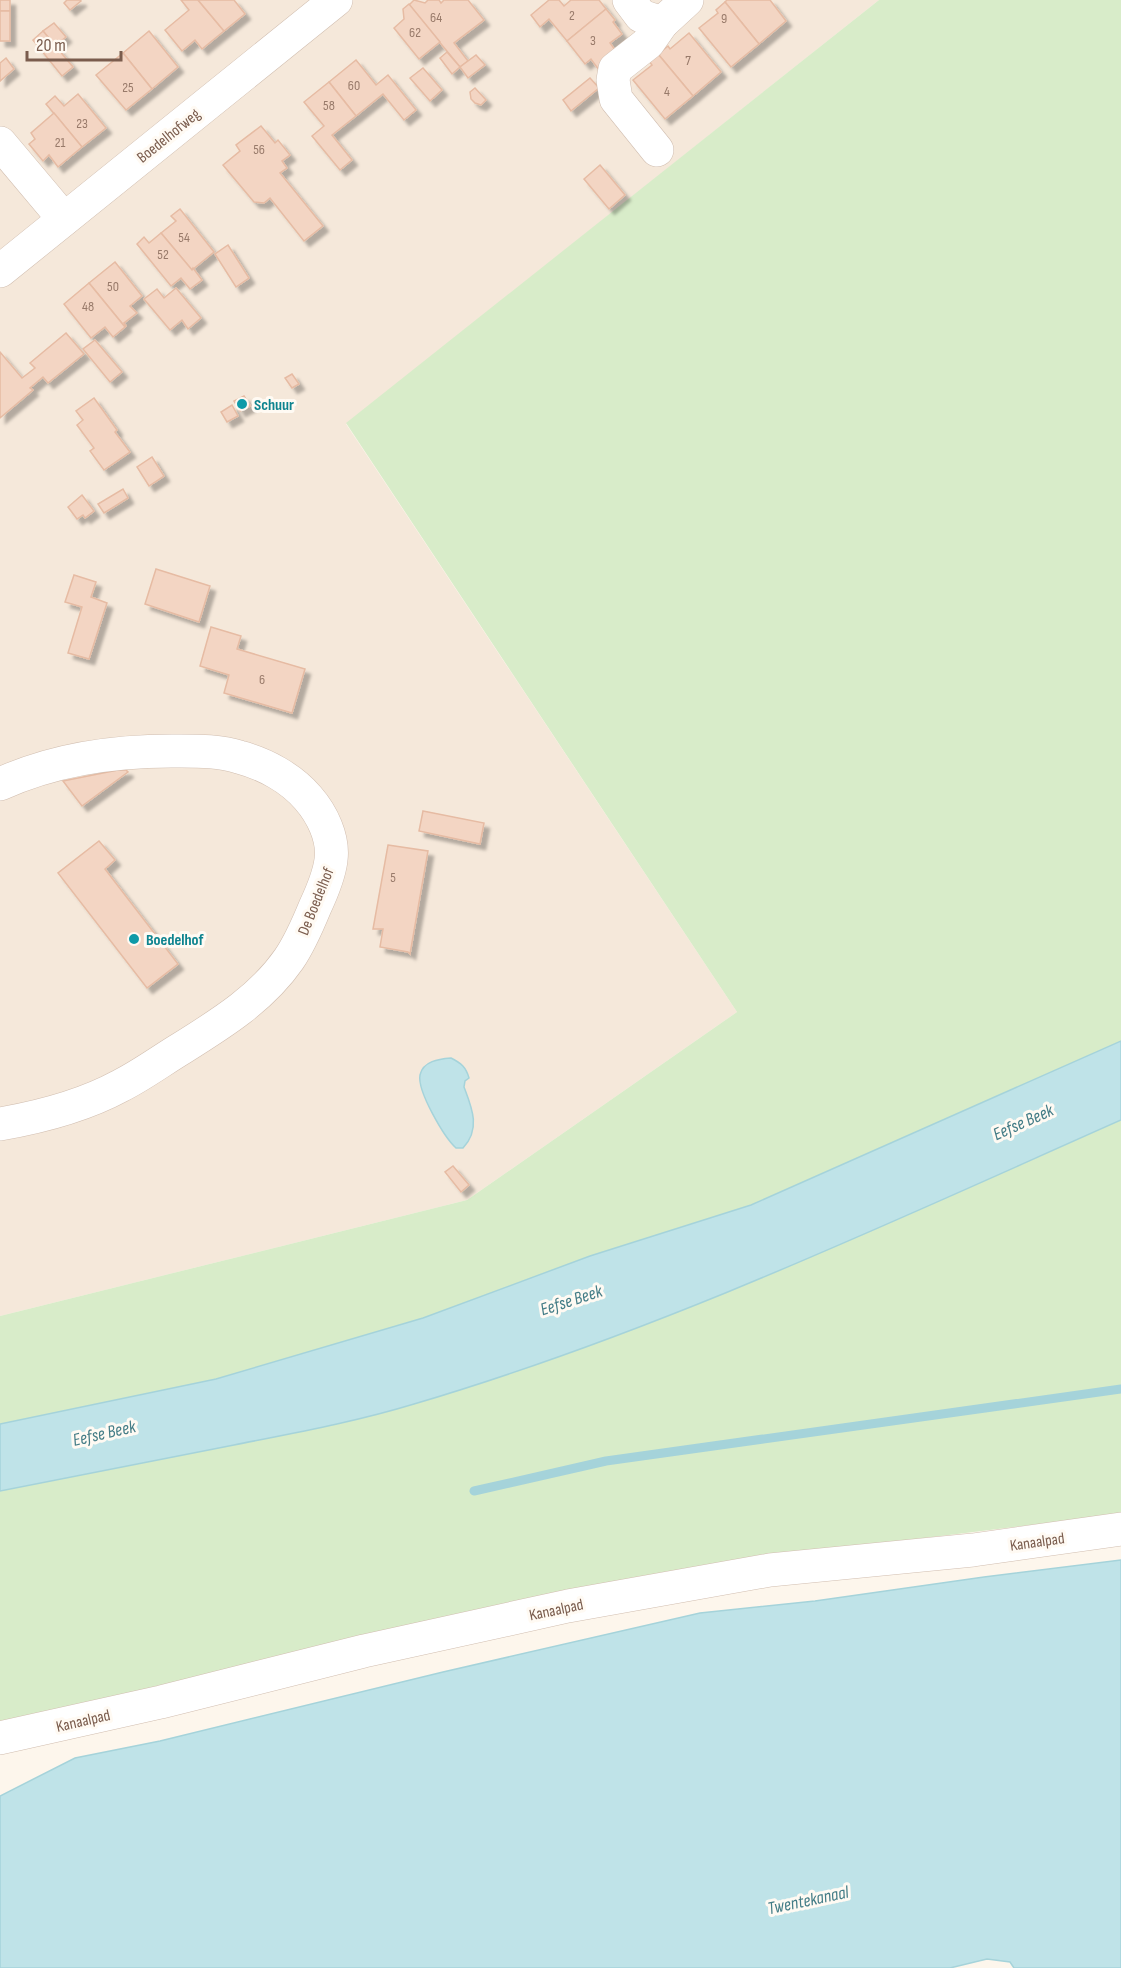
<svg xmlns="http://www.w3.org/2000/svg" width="1121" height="1968" font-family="'Sofia Sans Condensed',sans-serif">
	<defs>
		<filter id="shadow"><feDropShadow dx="5.5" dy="5.5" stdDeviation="1.5" flood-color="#0004"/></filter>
	</defs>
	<rect width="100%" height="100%" fill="#fdf6ec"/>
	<!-- residential -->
	<polygon fill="#f5e8da" points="0,0 879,0 346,424 737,1012 467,1200 0,1316"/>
	<!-- green -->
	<g fill="#d8ecc9">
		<polygon points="879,0 1121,0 1121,1041 751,1205 590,1256 423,1318 216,1379 0,1424 0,1316 467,1200 737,1012 346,423"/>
		<path d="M1121,1120V1514L704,1565L631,1578L514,1609L0,1728V1491C78,1476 156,1460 234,1445C294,1433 355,1422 414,1404C658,1332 889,1223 1121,1120Z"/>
	</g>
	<!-- water -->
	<g fill="#bfe3e8" stroke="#a5d3da" stroke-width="1.5">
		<path d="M1121,1041V1120C889,1223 658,1332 414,1404C355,1422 294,1433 234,1445C156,1460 78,1476 0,1491V1424L216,1379L423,1318L590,1256L751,1205Z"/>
		<path d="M451,1058C461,1063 466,1067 469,1078L465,1081L464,1087C472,1108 481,1129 463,1148H456C444,1137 417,1091 420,1075C423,1061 439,1059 451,1058Z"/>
		<polygon points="1121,1560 1121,1968 1014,1968 1010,1962 987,1959 950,1968 0,1968 0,1796 75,1758 160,1741 443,1672 700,1613 815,1601 984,1577"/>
	</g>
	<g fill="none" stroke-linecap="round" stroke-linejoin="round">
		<!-- stream -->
		<polyline stroke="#a5d3da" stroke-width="9" points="474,1491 606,1461 1121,1389"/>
	</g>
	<!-- building -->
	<g fill="#f3d5c3" stroke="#e6bba3" stroke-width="1.5" filter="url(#shadow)">
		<rect x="0" y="0" width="10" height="11"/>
		<polygon points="67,0 80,0 81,1 70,10 64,3"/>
		<polygon points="181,0 198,0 224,31 202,49 195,40 182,51 165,30 189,10"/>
		<polygon points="198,0 234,0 245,14 224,31"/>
		<polygon points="414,0 425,3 428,0 439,0 441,3 444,0 468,0 484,20 454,43 468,61 460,67 409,5"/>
		<polygon points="549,0 559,0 564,6 571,0 599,0 606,9 567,41 549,19 540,27 531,15"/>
		<polygon points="727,0 770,0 786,21 759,44 725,2"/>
		<polygon points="725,2 759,44 731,67 699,28 718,13 716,10"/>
		<polygon points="409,4 440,42 419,59 394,28 404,19 403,9"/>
		<polygon points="606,9 615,20 613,22 622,34 610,43 618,54 599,70 591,59 585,64 567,41"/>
		<rect x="0" y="11" width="10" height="30"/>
		<polygon points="54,23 66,37 55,46 43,31"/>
		<polygon points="43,31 73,67 62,76 33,40"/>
		<polygon points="149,31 178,67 152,89 123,53"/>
		<polygon points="689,33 721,72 693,96 658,54 668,46 670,49"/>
		<polygon points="447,52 460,67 452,74 440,58"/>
		<polygon points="123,53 152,89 126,110 96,75"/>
		<polygon points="658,54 693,96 665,119 633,80 652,65 649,61"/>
		<polygon points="476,55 485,65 468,78 460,67"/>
		<polygon points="6,58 14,69 0,81 0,63"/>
		<polygon points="356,60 376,85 388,75 416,110 404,120 383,94 356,116 329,82"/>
		<polygon points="423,68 442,90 430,101 410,78"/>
		<polygon points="590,78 599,88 571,111 563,100"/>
		<polygon points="329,82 356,116 332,135 352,160 340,170 312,136 324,126 304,102"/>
		<polygon points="475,88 486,100 481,105 475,103 471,99 470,92"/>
		<polygon points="78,94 106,128 82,147 46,104 55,96 64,106"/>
		<polygon points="54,113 82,147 58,167 49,155 43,161 29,144 35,139 31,133"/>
		<polygon points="261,126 275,143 278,140 290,155 282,161 287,168 280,173 323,226 304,241 270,198 264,203 254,202 223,165 240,151 236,145"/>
		<polygon points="600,165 625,195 609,209 584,179"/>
		<polygon points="180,209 214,252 192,270 161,233 176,221 171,216"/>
		<polygon points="161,233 192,270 193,268 202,280 190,289 181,278 171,286 137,244 144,237 149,243"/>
		<polygon points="228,245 249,278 236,287 215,254"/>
		<polygon points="115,262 142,296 130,306 137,313 124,323 126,326 125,327 89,283"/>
		<polygon points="89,283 125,327 113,337 105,327 91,338 64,304"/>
		<polygon points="176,288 201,318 188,329 182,320 170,330 144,299 157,289 164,298"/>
		<polygon points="66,333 84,354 48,383 43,377 30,388 33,390 0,418 0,352 22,378 35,368 30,363"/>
		<polygon points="95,340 122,372 110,382 83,349"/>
		<polygon points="292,374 299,384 292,388 285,378"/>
		<polygon points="244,396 250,406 240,411 234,401"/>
		<polygon points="94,398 117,430 115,432 130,452 104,470 90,451 94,448 77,425 83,420 76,411"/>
		<polygon points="232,405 238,416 227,422 221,412"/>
		<polygon points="152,457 164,476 149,486 137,467"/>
		<polygon points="123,489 128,498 104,513 98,504"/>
		<polygon points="82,495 94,511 85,518 83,515 77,519 68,507"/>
		<polygon points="156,569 210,586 199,622 145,604"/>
		<polygon points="74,575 96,582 91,597 107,603 89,659 68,653 82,607 65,602"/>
		<polygon points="211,627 241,636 237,649 305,669 292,713 224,693 229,675 200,666"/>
		<polygon points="118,770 126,770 128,772 82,806 63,781"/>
		<polygon points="423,811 484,823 480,844 419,831"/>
		<polygon points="99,841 115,860 105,869 178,964 147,988 58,873"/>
		<polygon points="388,845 428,851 410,954 408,952 380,947 383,929 373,929"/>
		<polygon points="453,1166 469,1185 461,1192 445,1172"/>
	</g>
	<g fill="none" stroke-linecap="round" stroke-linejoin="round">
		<defs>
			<g id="minor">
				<polyline points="629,0 641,16 662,23 687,0"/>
				<polyline points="0,143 64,219"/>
				<polyline points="657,150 616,99 613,80 615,69 648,43 662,23"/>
				<polyline points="0,271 336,0"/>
				<path d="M0,784C57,758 118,750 181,751C199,751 221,751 239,757C265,764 291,778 308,798C322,814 334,838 331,860C329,876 322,892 315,907C308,924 300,943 289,959C262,998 222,1023 182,1048C162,1060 142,1075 120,1086C85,1105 40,1117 0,1124"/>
				<polyline points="0,1738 161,1702 364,1651 568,1606 770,1570 973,1550 1121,1529"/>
			</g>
		</defs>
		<!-- minor casing -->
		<use href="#minor" stroke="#d1beb0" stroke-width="34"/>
		<!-- minor -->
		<use href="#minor" stroke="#fff" stroke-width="33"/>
	</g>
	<!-- markers -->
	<g fill="#0f9aa8" stroke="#fffaf3" stroke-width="2">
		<circle cx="242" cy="404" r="6"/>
		<circle cx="134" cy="939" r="6"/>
	</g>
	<g text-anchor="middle" stroke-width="6" stroke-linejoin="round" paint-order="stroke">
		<!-- number labels -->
		<g font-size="14" fill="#987a6a">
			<text x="572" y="20">2</text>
			<text x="436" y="22">64</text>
			<text x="724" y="23">9</text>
			<text x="415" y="37">62</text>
			<text x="593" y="45">3</text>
			<text x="688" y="65">7</text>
			<text x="354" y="90">60</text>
			<text x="128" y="92">25</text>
			<text x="667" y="96">4</text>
			<text x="329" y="110">58</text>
			<text x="82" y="128">23</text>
			<text x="60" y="147">21</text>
			<text x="259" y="154">56</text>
			<text x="184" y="242">54</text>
			<text x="163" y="259">52</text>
			<text x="113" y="291">50</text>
			<text x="88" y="311">48</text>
			<text x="262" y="684">6</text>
			<text x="393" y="882">5</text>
		</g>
		<!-- street labels -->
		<g font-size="16" fill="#7a5c4d" stroke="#fffaf3">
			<text transform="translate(168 135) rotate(-39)" y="6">Boedelhofweg</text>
			<text transform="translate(315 901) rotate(-68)" y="6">De Boedelhof</text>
			<text transform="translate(1037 1541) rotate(-8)" y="6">Kanaalpad</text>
			<text transform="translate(556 1609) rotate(-12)" y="6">Kanaalpad</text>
			<text transform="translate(83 1720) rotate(-13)" y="6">Kanaalpad</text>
		</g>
		<!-- culture labels -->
		<g font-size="16" font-weight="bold" fill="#0d838f" stroke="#fffaf3" text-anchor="start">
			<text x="254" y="410">Schuur</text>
			<text x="146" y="945">Boedelhof</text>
		</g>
		<!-- water labels -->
		<g font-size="18" font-style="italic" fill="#437c86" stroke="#fffaf3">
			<text transform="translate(1023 1122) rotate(-24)" y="6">Eefse Beek</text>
			<text transform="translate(571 1300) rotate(-18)" y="6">Eefse Beek</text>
			<text transform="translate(104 1433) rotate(-13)" y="6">Eefse Beek</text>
			<text transform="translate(808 1900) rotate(-12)" y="6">Twentekanaal</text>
		</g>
	</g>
	<!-- scale -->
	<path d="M27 51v9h94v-9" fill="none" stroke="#7a5c4d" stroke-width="3"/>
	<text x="36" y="51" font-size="18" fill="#7a5c4d" stroke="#fffaf3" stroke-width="4.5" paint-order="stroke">20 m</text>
</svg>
